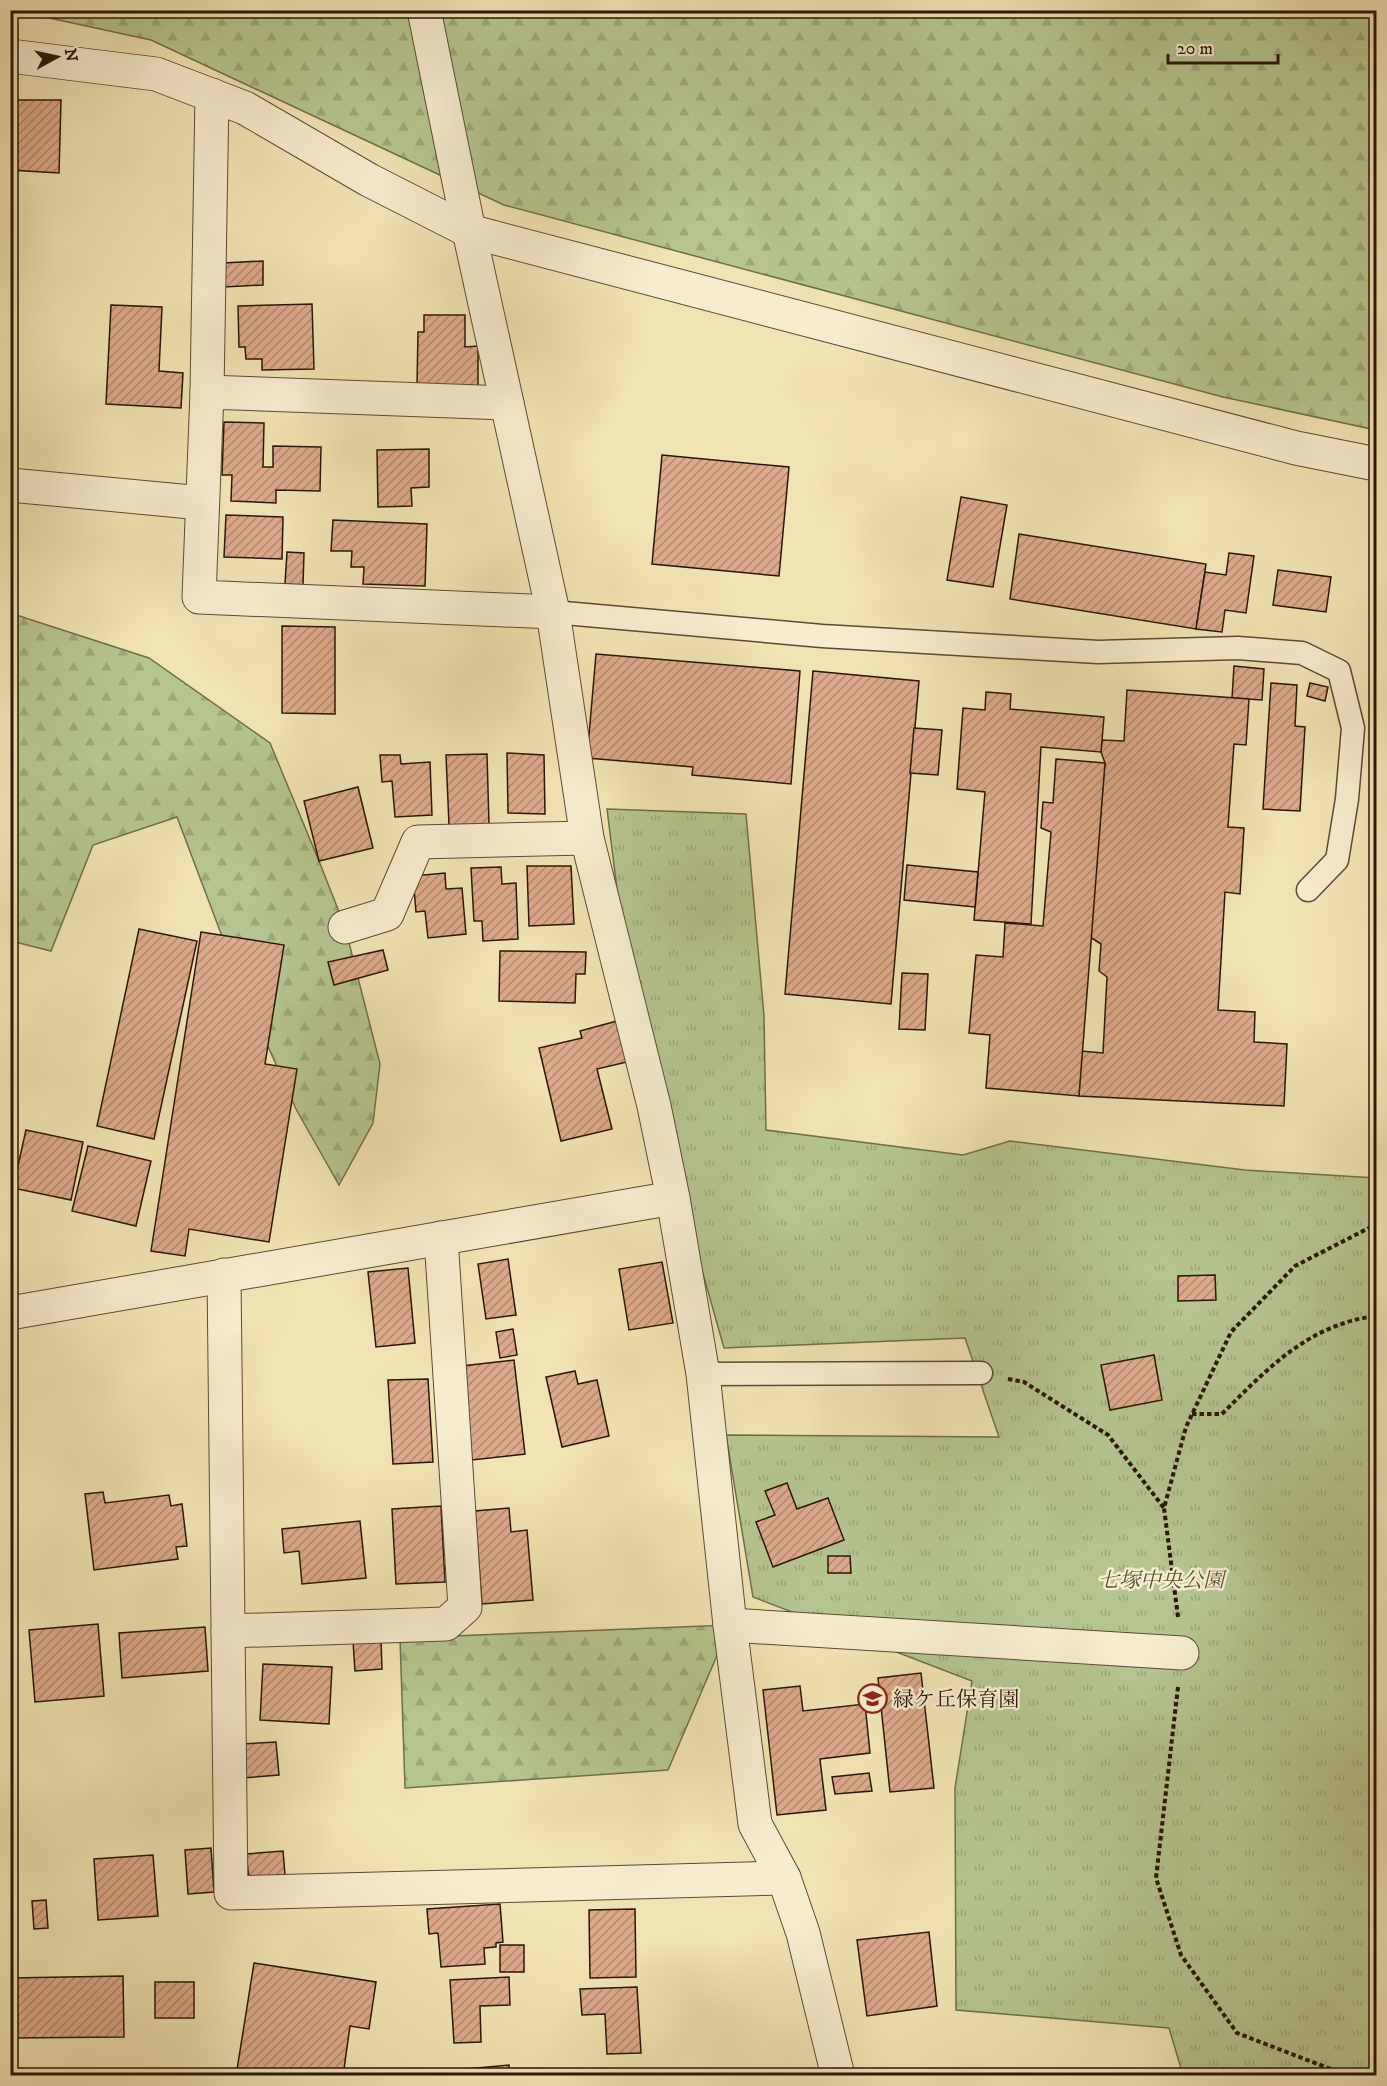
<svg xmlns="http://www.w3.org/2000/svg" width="1387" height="2086" font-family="'IM FELL DW Pica','Noto Serif JP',serif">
	<defs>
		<pattern id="forest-firs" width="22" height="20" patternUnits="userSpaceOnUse" patternTransform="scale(1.5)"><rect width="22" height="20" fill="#b6c590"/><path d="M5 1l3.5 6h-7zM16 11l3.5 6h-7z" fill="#9da87b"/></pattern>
		<pattern id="park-tufts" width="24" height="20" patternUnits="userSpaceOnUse" patternTransform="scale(1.5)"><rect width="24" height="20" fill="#b6c590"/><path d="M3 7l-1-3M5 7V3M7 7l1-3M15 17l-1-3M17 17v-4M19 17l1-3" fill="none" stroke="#9da87b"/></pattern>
		<pattern id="building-hatch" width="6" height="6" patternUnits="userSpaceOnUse" patternTransform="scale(1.5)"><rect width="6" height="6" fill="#ddaa8b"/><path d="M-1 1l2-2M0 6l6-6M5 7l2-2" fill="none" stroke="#b38970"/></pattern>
	</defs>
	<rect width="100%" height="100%" fill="#f1e4b4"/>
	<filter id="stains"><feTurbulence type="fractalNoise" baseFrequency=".00333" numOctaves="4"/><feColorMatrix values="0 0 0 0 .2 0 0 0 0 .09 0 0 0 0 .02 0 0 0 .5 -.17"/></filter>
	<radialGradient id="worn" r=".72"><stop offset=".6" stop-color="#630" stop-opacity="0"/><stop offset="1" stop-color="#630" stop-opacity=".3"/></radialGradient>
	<!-- forest -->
	<g fill="url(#forest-firs)" stroke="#706e4c" stroke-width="1.5">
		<polygon points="17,11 1376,11 1376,430 1223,397 504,205 151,40"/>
		<polygon points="10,613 149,658 270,743 319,861 345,927 380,1064 373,1123 339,1185 296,1109 240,984 177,817 93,845 51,951 11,941"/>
		<polygon points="730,1625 668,1770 405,1788 400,1638"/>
	</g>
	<!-- park -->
	<polygon fill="url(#park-tufts)" stroke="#706e4c" stroke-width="1.5" points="607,809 746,814 764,1016 766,1130 963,1155 1010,1141 1245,1170 1376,1178 1376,2075 1183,2075 1169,2028 956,2010 955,1788 972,1681 753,1597 726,1435 999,1437 965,1338 724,1348 635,1033"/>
	<!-- building -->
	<g fill="url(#building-hatch)" stroke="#2a1608" stroke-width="1.5">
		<polygon points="10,100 61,100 59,173 10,170"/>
		<polygon points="263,261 263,285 224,287 223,263"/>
		<polygon points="312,304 314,369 262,370 262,359 246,359 245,347 239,347 238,306"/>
		<polygon points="111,305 162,307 159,371 183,373 181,408 106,404"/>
		<polygon points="424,315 465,315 465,347 478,346 478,386 417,386 418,332 424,332"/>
		<polygon points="224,422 264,423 263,467 273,467 273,446 321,447 320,491 276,490 276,503 231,501 232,475 222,475"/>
		<polygon points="429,449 429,487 411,488 412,506 378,507 377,450"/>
		<polygon points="662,455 789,467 779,576 652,564"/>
		<polygon points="961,497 1007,505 993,587 947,580"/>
		<polygon points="226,515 283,517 282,559 224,557"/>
		<polygon points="333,520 427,524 425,586 363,584 364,567 351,567 352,551 331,551"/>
		<polygon points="1019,534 1206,564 1196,629 1010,599"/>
		<polygon points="287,552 304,553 303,585 285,584"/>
		<polygon points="1229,553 1254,556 1246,613 1225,610 1222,632 1196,629 1205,572 1226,575"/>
		<polygon points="1278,570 1331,577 1326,612 1273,605"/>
		<polygon points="282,626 335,627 335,714 282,713"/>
		<polygon points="596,654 800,671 791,784 692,775 693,767 587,758"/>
		<polygon points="1234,666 1264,669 1262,700 1232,698"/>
		<polygon points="813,671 919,681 891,1004 785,994"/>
		<polygon points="1271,683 1297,685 1295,726 1305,727 1300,811 1263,809"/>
		<polygon points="1310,683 1328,687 1325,701 1307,696"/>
		<polygon points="1127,690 1249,699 1246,745 1234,744 1228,827 1244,828 1240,894 1225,892 1218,1010 1255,1012 1254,1042 1287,1044 1284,1106 1079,1096 1081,1051 1103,1053 1107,977 1099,971 1101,944 1090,937 1105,763 1101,752 1102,740 1124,741"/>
		<polygon points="986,692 1011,694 1010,709 1104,717 1101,752 1041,747 1031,924 974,920 985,792 957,789 963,708 985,710"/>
		<polygon points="914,728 942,730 938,775 910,773"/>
		<polygon points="507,753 544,755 545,814 508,813"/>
		<polygon points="487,754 489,824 449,825 446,755"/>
		<polygon points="380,755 400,755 401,764 430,762 432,815 395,817 392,781 382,782"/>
		<polygon points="1056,759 1105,763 1079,1096 986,1088 990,1035 969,1033 976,955 1003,957 1005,923 1043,926 1051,832 1041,828 1043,802 1053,803"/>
		<polygon points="358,787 373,848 319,861 304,801"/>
		<polygon points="907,865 978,872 975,907 904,900"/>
		<polygon points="527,866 571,866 574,924 529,926"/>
		<polygon points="501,867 502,884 516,883 518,939 483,941 482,921 474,921 471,868"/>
		<polygon points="445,873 446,889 462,888 466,934 428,938 425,911 416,912 413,876"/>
		<polygon points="139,929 197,941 154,1139 97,1126"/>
		<polygon points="201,932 284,945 265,1064 297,1069 269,1242 189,1229 185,1256 151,1251"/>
		<polygon points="383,950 388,970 334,985 328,962"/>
		<polygon points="500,951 586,952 585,974 576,974 575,1003 499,1001"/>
		<polygon points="902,973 928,974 925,1030 899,1029"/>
		<polygon points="617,1021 627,1062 597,1069 612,1129 561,1141 539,1048 582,1038 580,1031"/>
		<polygon points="26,1130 83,1142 71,1200 13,1188"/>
		<polygon points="88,1146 151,1161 136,1226 72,1211"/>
		<polygon points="508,1259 516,1315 486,1319 478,1264"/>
		<polygon points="662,1262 673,1323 629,1330 619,1269"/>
		<polygon points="408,1268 415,1343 376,1347 368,1272"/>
		<polygon points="1215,1275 1216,1300 1178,1301 1178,1276"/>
		<polygon points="513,1329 517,1355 500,1358 496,1332"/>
		<polygon points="1154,1355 1162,1400 1110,1410 1101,1365"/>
		<polygon points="514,1360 525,1454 472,1460 462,1366"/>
		<polygon points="575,1371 578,1384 597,1380 609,1436 562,1447 546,1377"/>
		<polygon points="428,1379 433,1462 393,1464 388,1380"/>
		<polygon points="787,1483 797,1509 828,1498 844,1540 773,1567 756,1522 775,1515 765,1491"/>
		<polygon points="103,1492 105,1503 169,1495 171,1506 182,1504 187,1546 176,1547 178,1559 94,1570 85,1494"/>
		<polygon points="441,1506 445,1582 396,1584 392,1509"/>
		<polygon points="509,1508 511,1532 527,1530 533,1600 482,1604 475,1511"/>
		<polygon points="360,1521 366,1578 302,1584 299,1551 284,1553 282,1529"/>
		<polygon points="828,1556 850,1556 851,1573 828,1573"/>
		<polygon points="98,1624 104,1696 35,1702 29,1630"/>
		<polygon points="205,1627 208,1671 122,1678 119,1633"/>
		<polygon points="381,1639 382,1669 355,1671 353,1641"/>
		<polygon points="263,1664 332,1667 329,1724 260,1720"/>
		<polygon points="921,1673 934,1788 890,1792 878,1678"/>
		<polygon points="800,1686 803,1711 865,1704 870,1753 820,1759 826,1810 777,1815 763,1690"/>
		<polygon points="276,1742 279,1775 243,1778 241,1744"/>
		<polygon points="869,1773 872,1791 835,1794 832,1777"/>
		<polygon points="211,1848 214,1892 188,1894 185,1850"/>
		<polygon points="283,1851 285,1875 249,1878 246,1854"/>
		<polygon points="153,1855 158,1916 98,1920 94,1859"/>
		<polygon points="46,1900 48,1928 34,1929 32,1901"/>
		<polygon points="500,1904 503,1942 496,1943 496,1947 484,1948 485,1964 441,1967 438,1933 429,1934 427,1909"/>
		<polygon points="635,1909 636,1977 590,1978 589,1910"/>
		<polygon points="929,1932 937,2006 867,2016 857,1940"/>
		<rect x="500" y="1945" width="24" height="27"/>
		<polygon points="254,1963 376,1982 369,2029 350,2026 343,2076 236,2076"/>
		<polygon points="123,1976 124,2037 10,2038 10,1978"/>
		<polygon points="509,1977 510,2005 480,2006 481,2042 454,2043 450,1980"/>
		<rect x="155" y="1982" width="39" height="36"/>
		<polygon points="637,1987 641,2053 607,2054 605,2014 582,2015 580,1989"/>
		<polygon points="509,2065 510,2076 445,2076 445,2071"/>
		<polygon points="634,2071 634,2076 594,2076 594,2072"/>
	</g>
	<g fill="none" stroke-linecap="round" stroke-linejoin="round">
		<defs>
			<g id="lane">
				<polyline points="553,612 822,636 1098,652 1238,648 1302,653 1339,671 1353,728 1347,799 1337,860 1308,890"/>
				<polyline points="703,1374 981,1373"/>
			</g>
			<g id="street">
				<polyline points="424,10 469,231 553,612 587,838 654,1106 673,1198 703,1374 730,1625 755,1824 784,1878 803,1933 838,2076"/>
				<polyline points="10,56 156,74 245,108 369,180 469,231 1296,448 1376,464"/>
				<polyline points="207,392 212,95"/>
				<polyline points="507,403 207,392 199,597 553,612"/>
				<polyline points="10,485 202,503"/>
				<polyline points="345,927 387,914 418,842 587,838"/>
				<polyline points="224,1275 231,1893 784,1878"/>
				<polyline points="10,1313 673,1198"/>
				<polyline points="730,1625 1182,1653"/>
				<polyline points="228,1631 446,1624 465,1607 441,1238"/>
			</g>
		</defs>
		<!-- lane casing -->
		<use href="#lane" stroke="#5c4a33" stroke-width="25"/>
		<!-- street casing -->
		<use href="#street" stroke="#5c4a33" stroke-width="35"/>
		<!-- path -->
		<g stroke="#2a1608" stroke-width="4" stroke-dasharray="4.5 3" stroke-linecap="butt">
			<polyline points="1008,1379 1024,1382 1108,1435 1164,1508"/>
			<path d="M1192,1414H1222C1267,1369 1309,1324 1376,1316"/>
			<polyline points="1178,1617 1164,1508 1186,1427 1231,1332 1295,1266 1369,1228 1376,1226"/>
			<polyline points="1178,1687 1156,1878 1181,1955 1237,2033 1341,2073 1376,2072"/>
		</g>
		<!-- lane -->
		<use href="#lane" stroke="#f6edce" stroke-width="22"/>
		<!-- street -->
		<use href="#street" stroke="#f6edce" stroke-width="33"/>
	</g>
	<!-- icons -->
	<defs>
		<symbol id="school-ring" viewBox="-11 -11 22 22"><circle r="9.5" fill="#f6edce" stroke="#8f2418" stroke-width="1.5"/><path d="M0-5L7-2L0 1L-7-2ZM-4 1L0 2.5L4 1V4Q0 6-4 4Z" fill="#8f2418"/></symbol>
	</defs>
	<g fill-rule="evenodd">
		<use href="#school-ring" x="856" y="1682" width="33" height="33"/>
	</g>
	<g text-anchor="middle" stroke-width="5" stroke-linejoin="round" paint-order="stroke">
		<!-- park labels -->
		<g font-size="21" font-style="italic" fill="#5b5338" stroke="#f6edce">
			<text x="1161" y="1587">七塚中央公園</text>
		</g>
		<!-- poi labels -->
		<g font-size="21" fill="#2a1608" stroke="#f6edce" text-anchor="start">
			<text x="893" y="1706">緑ケ丘保育園</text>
		</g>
	</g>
	<!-- margin -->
	<rect width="1387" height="2086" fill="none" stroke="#f1e4b4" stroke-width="36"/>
	<rect x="12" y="12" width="1363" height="2062" fill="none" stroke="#2a1608" stroke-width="3"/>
	<rect x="18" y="18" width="1351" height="2050" fill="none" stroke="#2a1608" stroke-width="1.5"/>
	<!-- north arrow -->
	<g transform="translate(57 57) rotate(82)" stroke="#f6edce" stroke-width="4.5" paint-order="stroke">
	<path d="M0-4.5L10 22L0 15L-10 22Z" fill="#2a1608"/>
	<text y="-9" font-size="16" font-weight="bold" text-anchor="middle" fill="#2a1608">N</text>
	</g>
	<!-- scale -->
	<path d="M1168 54v9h110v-9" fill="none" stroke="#2a1608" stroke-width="3"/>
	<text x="1177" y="54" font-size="18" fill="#2a1608" stroke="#f6edce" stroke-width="4.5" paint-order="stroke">20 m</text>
	<rect width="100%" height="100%" filter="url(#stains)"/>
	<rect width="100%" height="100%" fill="url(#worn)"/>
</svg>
